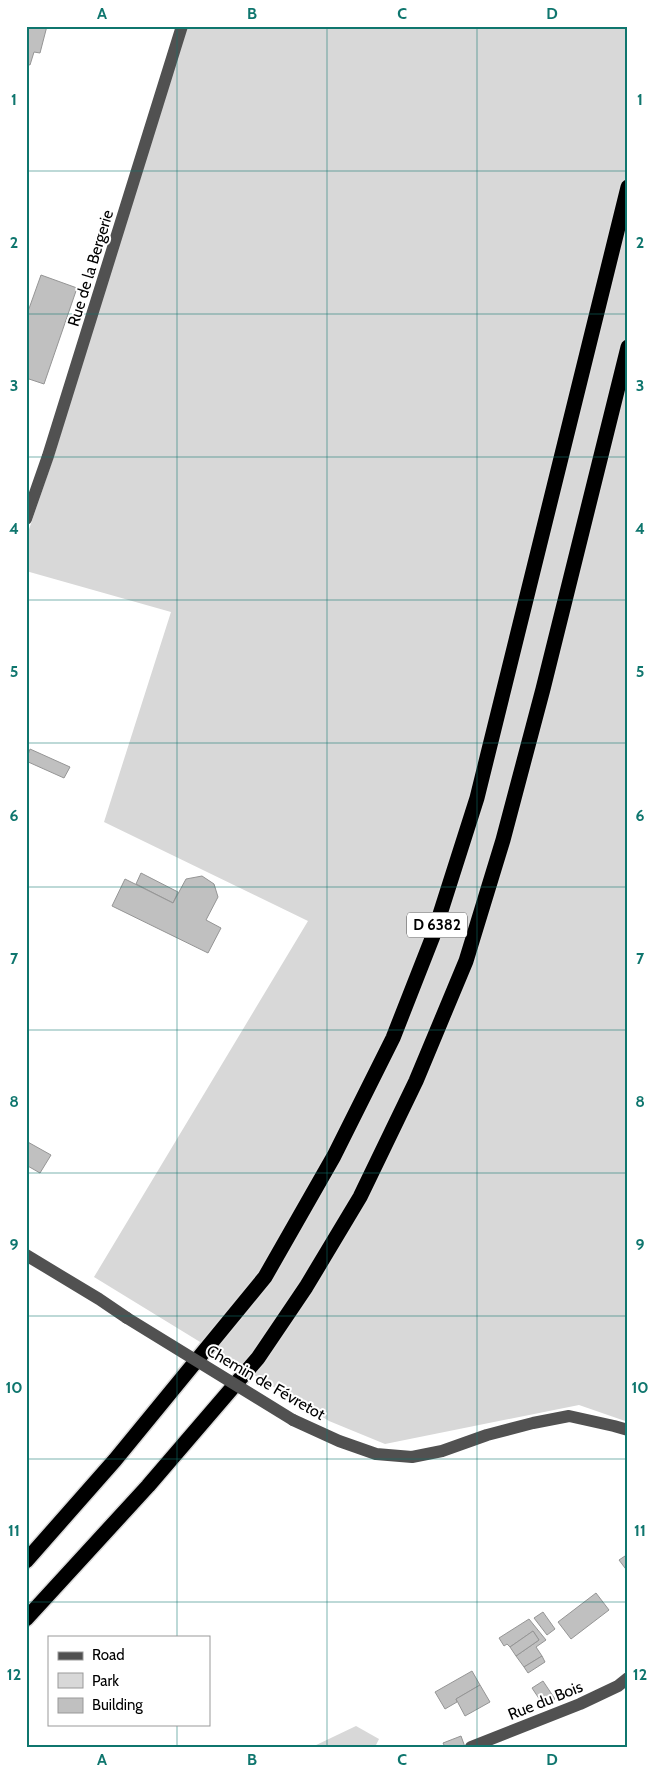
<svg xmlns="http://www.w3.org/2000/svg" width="654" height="1773" font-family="Cabin,sans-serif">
	<rect width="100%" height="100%" fill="#fff"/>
	<!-- green -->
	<g fill="#d8d8d8">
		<polygon points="184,26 628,26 628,1422 579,1405 385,1444 329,1421 94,1277 308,921 104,822 171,612 26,571 26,538 53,459"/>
		<polygon points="356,1726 379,1739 375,1747 312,1747"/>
	</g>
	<!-- building -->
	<g fill="#c0c0c0" stroke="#959595">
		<polygon points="26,26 47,26 40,53 34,52 30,65 26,64"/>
		<polygon points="41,275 77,288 44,384 26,378 26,317"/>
		<polygon points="30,749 70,767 64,778 26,761"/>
		<polygon points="141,873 178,892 173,903 136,884"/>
		<polygon points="202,876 214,884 218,897 206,920 221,928 208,953 112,906 125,879 173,903 186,879"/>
		<polygon points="26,1141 51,1155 40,1173 26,1165"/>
		<polygon points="628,1554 628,1572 619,1560"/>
		<polygon points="596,1593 609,1610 571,1639 558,1622"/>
		<polygon points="543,1612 555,1629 547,1635 534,1618"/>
		<polygon points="529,1619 546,1640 536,1647 542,1656 524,1667 516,1656 539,1640 533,1631 510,1647 507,1644 504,1646 499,1638"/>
		<polygon points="533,1631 539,1640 516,1656 510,1647"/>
		<polygon points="542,1656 545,1662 528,1673 524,1667"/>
		<polygon points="472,1671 480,1685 456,1699 457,1702 445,1709 435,1692"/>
		<polygon points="543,1681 555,1699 544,1706 532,1688"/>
		<polygon points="480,1685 490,1702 465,1716 456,1699"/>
		<polygon points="461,1736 465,1747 445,1747 443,1743"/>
	</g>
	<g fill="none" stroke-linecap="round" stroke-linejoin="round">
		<defs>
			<g id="highway">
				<polyline points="26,1561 115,1460 265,1277 334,1156 393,1038 433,936 477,798 628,187"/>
				<polyline points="26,1619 148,1486 258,1358 306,1287 360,1197 416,1081 466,961 503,840 543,689 628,347"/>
			</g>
		</defs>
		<!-- highway casing -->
		<use href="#highway" stroke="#dbdbdb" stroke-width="18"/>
		<!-- minor -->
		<g stroke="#515151" stroke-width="12">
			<polyline points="26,519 48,456 182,26"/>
			<polyline points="26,1255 99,1299 127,1318"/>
			<polyline points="293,1420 339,1441 376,1454 412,1457 442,1451 487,1435 533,1423 569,1416 614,1426 628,1430"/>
			<polyline points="471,1747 580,1704 618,1686 628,1678"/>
		</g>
		<!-- highway -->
		<use href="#highway" stroke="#000" stroke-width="15"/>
		<!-- minor-bridge -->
		<polyline stroke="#515151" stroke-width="12" points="127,1318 293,1420"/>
	</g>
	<!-- grid -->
	<path fill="none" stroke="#0f766e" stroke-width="1" stroke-opacity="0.55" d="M177,26V1637M327,26V1747M477,26V1747M26,171H628M26,314H628M26,457H628M26,600H628M26,743H628M26,887H628M26,1030H628M26,1173H628M26,1316H628M26,1459H628M26,1602H628M177,1724V1747"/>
	<g text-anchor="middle" stroke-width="4" stroke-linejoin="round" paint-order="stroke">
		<!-- shield labels -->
		<rect fill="#fff" stroke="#4c4c4c" stroke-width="1" x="407" y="912.5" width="60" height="25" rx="4"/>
		<g font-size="15" font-weight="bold" fill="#000">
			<text x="437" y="930">D 6382</text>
		</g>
		<!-- street labels -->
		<g font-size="16" fill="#000" stroke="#fff">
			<text transform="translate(90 268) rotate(-73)" y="6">Rue de la Bergerie</text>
			<text transform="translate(266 1382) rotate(30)" y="6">Chemin de Févretot</text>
			<text transform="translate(545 1700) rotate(-22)" y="6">Rue du Bois</text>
		</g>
	</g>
	<!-- border -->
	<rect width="654" height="1773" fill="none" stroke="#ffffff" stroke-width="55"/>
	<!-- legend -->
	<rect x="48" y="1636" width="162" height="90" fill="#ffffff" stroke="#999999"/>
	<rect x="58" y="1652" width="25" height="8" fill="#515151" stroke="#999999"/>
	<text x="92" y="1660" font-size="15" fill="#000000">Road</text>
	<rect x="58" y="1673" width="25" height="15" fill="#d8d8d8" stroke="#999999"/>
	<text x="92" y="1686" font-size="15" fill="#000000">Park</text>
	<rect x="58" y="1698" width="25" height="15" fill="#c0c0c0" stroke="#999999"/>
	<text x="92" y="1710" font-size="15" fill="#000000">Building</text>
	<rect x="28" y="28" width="598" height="1718" fill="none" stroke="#0f766e" stroke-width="2"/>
	<g font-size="16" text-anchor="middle" font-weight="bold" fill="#0f766e">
		<text x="102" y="19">A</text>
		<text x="252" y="19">B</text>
		<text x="402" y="19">C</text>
		<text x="552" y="19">D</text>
		<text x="14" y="105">1</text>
		<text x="640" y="105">1</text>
		<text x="14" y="248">2</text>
		<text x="640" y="248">2</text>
		<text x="14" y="391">3</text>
		<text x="640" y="391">3</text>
		<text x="14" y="534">4</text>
		<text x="640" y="534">4</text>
		<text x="14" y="677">5</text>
		<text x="640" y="677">5</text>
		<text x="14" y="821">6</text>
		<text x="640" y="821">6</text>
		<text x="14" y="964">7</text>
		<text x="640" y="964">7</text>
		<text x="14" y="1107">8</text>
		<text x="640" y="1107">8</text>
		<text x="14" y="1250">9</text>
		<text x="640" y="1250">9</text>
		<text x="14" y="1393">10</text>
		<text x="640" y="1393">10</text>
		<text x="14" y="1536">11</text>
		<text x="640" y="1536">11</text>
		<text x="14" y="1680">12</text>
		<text x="640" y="1680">12</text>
		<text x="102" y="1765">A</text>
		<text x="252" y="1765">B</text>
		<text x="402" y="1765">C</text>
		<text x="552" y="1765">D</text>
	</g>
</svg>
